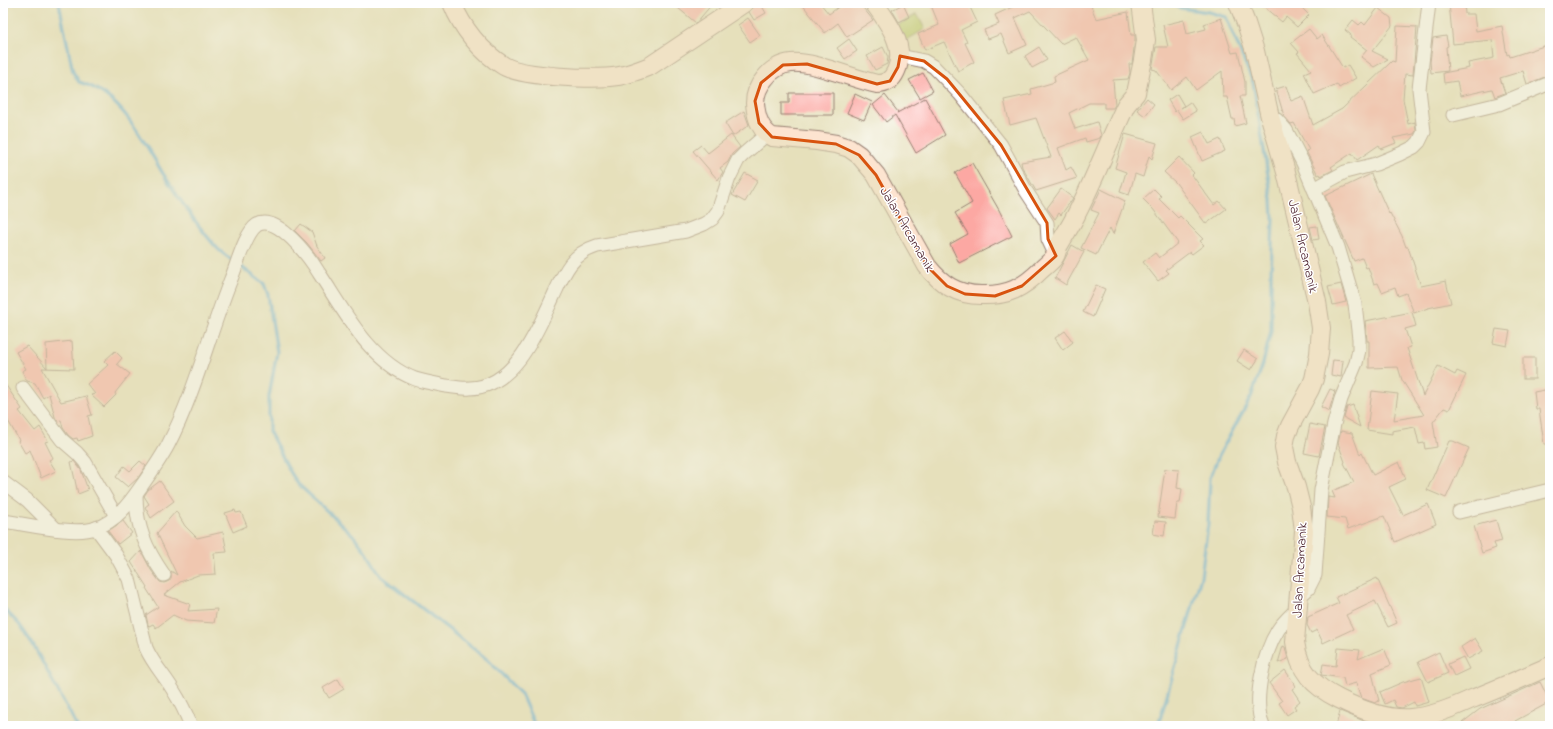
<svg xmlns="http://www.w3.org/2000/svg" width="1553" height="729" font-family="'Indie Flower',sans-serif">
	<rect width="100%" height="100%" fill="#fff"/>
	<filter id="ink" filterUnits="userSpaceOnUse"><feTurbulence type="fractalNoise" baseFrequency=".025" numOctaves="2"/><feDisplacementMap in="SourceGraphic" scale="8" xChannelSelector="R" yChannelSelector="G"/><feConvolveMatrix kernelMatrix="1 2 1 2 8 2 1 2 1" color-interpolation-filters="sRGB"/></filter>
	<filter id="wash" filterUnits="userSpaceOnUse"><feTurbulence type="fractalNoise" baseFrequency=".012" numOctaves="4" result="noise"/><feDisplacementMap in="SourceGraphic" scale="16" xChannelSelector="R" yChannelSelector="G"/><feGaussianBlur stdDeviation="0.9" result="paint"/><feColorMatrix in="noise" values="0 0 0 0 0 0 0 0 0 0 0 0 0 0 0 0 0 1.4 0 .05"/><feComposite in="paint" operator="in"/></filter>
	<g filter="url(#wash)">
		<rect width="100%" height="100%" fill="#e6e0bb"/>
		<!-- green -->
		<polygon fill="#bac96b" stroke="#82744b" points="917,14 925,29 905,41 896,26"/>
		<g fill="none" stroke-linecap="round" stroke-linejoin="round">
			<!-- stream -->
			<g stroke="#60aad8" stroke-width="3.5">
				<path d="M59,3L73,72L79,82C121,94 141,137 162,172C178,197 198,228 218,249C223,254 229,258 235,262"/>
				<polyline points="240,266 264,284 268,295 277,352 269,397 269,431 291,473 298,484 353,535 367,553 381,576 488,660 521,694 535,726"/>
				<polyline points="3,608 19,624 32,643 77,726"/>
				<polyline points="1158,726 1201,577 1208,524 1210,478 1219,455 1251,397 1263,364 1271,331 1271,275 1273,218 1272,200 1253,82 1226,17 1209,12 1180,8 1174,3"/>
			</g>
		</g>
		<g id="blocks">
			<!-- building -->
			<g fill="#fca8a3">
				<polygon points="672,3 713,3 696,23"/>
				<polygon points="758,3 760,3 766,13 754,20 749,12 754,6"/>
				<polygon points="801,3 820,3 829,14 844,3 859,3 873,20 847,37 838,23 825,33"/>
				<polygon points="930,3 968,3 977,22 961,30 967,42 965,43 974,62 958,71 944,42 925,50 918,34 939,25"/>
				<polygon points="1021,3 1090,3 1096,19 1128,12 1131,35 1135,35 1135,40 1132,64 1129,64 1130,73 1128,79 1113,80 1115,105 1113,108 1104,108 1104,103 1089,103 1069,113 1075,129 1097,122 1101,135 1100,138 1086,142 1085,138 1058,148 1066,170 1071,167 1077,178 1036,191 1022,167 1021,162 1051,157 1036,118 1010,125 1004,100 1032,94 1031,89 1055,82 1054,76 1089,60 1076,37 1061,44 1030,11 1015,18 1027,45 1009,53 1001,34 988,39 984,30 999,24 995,15"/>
				<polygon points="1259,3 1297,3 1309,15 1297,27 1286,17 1282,22"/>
				<polygon points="1449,3 1464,3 1465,14 1474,14 1476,31 1502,26 1507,55 1509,54 1510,57 1550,44 1550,75 1527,84 1523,71 1500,78 1505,93 1497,96 1495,97 1492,89 1460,96 1457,81 1444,83 1443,73 1469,68 1468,63 1494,58 1492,40 1453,44"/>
				<polygon points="903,4 909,17 899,22 892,10"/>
				<polygon points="1378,8 1391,18 1392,26 1372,51 1388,59 1374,67 1361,57 1367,50 1350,37 1351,35 1345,30 1353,20 1359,25 1362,22 1365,25"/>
				<polygon points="748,18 760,35 750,42 738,25"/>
				<polygon points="1221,18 1232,53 1238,52 1245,82 1245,96 1240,96 1246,123 1235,126 1234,119 1232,119 1227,97 1223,97 1222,71 1196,90 1187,77 1171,90 1156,70 1152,69 1156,47 1168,47 1163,25 1184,20 1187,34 1206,29 1204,24"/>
				<polygon points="1397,26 1417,27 1413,75 1405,74 1403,99 1408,124 1415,122 1416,131 1414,134 1393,138 1396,143 1381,149 1379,145 1357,160 1352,153 1331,167 1333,170 1321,176 1320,174 1318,175 1306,151 1309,150 1294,123 1291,124 1284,116 1276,89 1286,86 1291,101 1303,96 1313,125 1342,109 1392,61 1395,62"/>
				<polygon points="1309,29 1317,39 1322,35 1343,68 1348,65 1356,78 1339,88 1337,84 1314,94 1304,73 1311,70 1297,53 1299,52 1291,43"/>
				<polygon points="1446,36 1448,46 1446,47 1448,71 1431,73 1430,62 1433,38"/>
				<polygon points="849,39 857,51 845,59 837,48"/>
				<polygon points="883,47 888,57 887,64 875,70 867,56"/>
				<polygon points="1039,47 1047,60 1032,68 1025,56"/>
				<polygon points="923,73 933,91 920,98 909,80"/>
				<polygon points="789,93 833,93 833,115 781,115 781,103 789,103"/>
				<polygon points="855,94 872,102 864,120 847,113"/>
				<polygon points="1177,94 1184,106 1181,108 1190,102 1196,111 1183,119 1177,110 1175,112 1168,100"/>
				<polygon points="885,95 898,112 897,113 925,98 945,135 916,153 895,115 886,122 873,105"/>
				<polygon points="1147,98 1154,104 1145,116 1137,110"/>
				<polygon points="744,111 749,125 733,136 725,123"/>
				<polygon points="1203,132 1209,144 1220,139 1225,151 1202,161 1192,137"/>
				<polygon points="1125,134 1157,143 1152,159 1149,156 1143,177 1135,174 1129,195 1120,192 1126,172 1115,168"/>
				<polygon points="731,135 740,147 732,154 728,162 720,168 723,172 718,180 693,151 701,145 708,153"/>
				<polygon points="1179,157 1194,173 1192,175 1214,205 1219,201 1226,209 1206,224 1176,183 1164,172"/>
				<polygon points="972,163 999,210 1012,236 959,263 950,244 968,234 955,213 972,203 955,173"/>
				<polygon points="745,173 758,180 745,202 732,195"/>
				<polygon points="1371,174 1389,214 1390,213 1402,236 1406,247 1408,247 1421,286 1446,281 1451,303 1428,308 1414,313 1406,293 1398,296 1395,287 1382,292 1378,283 1374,284 1368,267 1366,268 1362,258 1354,261 1325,196"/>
				<polygon points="1061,189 1073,198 1061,215 1059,213 1055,219 1047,208"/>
				<polygon points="1101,189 1125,201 1113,234 1110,228 1096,255 1081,248 1099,213 1091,210"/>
				<polygon points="1154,189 1162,197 1159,199 1178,218 1180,216 1203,239 1200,241 1204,245 1192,254 1190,252 1166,270 1169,273 1158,281 1143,262 1155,253 1159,258 1178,243 1153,209 1143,199"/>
				<polygon points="301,224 312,232 317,246 325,258 321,261 307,243 295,231"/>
				<polygon points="1317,226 1319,239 1313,240 1310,227"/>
				<polygon points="1072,245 1084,252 1066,285 1055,278"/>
				<polygon points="1341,284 1346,302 1333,305 1328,287"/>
				<polygon points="1096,285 1105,289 1093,317 1083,312"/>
				<polygon points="1412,312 1416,326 1405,329 1411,347 1407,348 1423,396 1438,366 1455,375 1457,371 1466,375 1449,410 1444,408 1433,422 1437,447 1425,449 1424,443 1419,444 1415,427 1392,431 1392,434 1367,430 1372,391 1398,394 1394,420 1424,415 1402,380 1398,367 1369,368 1369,341 1367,341 1365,321"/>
				<polygon points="1496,329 1510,331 1507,346 1493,343"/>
				<polygon points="1065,331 1073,342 1063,350 1055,338"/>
				<polygon points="72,341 74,369 42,368 61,402 86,396 92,415 88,416 92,436 78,441 77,438 73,439 68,435 63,428 61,420 57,421 55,417 49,394 43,398 35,383 27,381 22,371 26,369 16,352 27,346 47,368 46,344"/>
				<polygon points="1244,350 1258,359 1251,370 1237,361"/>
				<polygon points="115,351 122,358 117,364 130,374 115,393 116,395 104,407 91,395 95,394 87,384 108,365 104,361"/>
				<rect x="1523" y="358" width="12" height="21"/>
				<polygon points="1333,360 1343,361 1341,377 1331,375"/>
				<polygon points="3,381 22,409 19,411 35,431 40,427 48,441 45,442 53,458 49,460 56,471 41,478 30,450 25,453 18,441 19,440 3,412"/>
				<polygon points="1330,389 1335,391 1329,411 1321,407"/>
				<polygon points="1550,389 1550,444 1544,444 1539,409 1536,409 1534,392"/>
				<polygon points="1353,405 1360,427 1344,418 1347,407"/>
				<polygon points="1310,424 1325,427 1319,456 1304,453"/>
				<polygon points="1341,431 1352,433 1360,455 1362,453 1373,475 1399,462 1406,479 1389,487 1403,515 1428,504 1436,524 1395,542 1384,516 1348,529 1345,519 1327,517 1328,497 1335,498 1332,491 1354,482 1344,463 1345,462 1338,443"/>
				<polygon points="1449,441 1453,441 1469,448 1446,498 1427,490"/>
				<polygon points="74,461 81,470 88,490 78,494 71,462"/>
				<polygon points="140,461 146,466 138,478 128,487 116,477 124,466 130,471"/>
				<polygon points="1165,469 1179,470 1177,488 1182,489 1180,503 1177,503 1175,519 1158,517"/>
				<polygon points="160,481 174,501 151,518 145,507 149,504 144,496 148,490"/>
				<polygon points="235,510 236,513 241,512 247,526 233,532 225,513"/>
				<polygon points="176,511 185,526 197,538 223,532 227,552 214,553 216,574 198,575 180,582 164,595 190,604 188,611 217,609 214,623 186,621 173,615 156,628 153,624 149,626 148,625 146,615 158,607 146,588 147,587 131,562 141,551 151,570 160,582 164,583 169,581 171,578 171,571 177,575 157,533"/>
				<polygon points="1496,520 1502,541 1494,543 1496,548 1482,553 1474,526"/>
				<polygon points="123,521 132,533 118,544 108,531"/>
				<polygon points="1155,521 1166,522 1164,536 1153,534"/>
				<polygon points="1377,578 1397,623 1388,627 1375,601 1346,615 1353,629 1323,643 1317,630 1311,633 1307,625 1308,617 1339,603 1336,597"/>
				<polygon points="1475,638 1483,651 1468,659 1461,647"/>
				<polygon points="1283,646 1285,647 1288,659 1278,663"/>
				<polygon points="1338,648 1360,650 1358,659 1384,648 1391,665 1372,673 1379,701 1375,703 1361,698 1356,683 1345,686 1343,678 1321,675 1323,664 1336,666"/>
				<polygon points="1439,652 1448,673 1428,682 1418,662"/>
				<polygon points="1463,657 1469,669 1454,676 1448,664"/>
				<polygon points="1285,670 1296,686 1292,689 1300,701 1294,706 1296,709 1287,715 1279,703 1282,701 1269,683"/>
				<polygon points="1421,677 1429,702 1415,706 1414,702 1402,708 1396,707 1393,700 1385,704 1380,692 1403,682"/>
				<polygon points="338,679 344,689 329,698 323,688"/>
				<polygon points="1540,682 1550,702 1515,721 1518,726 1458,726 1480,709"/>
				<polygon points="1340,711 1364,721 1362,726 1336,726"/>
			</g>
		</g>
	</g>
	<g filter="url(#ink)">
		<use href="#blocks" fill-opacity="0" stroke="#988073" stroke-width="1"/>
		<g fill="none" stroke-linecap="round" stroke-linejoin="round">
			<defs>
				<g id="street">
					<polyline points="900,56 924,61 934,67 960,94 1001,145 1026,191 1047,223 1048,239 1056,256"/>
					<polyline points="1453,115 1499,104 1550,83"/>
					<polyline points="1270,117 1277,120 1286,130 1303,163 1338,247 1355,304 1359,339 1359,350 1356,363 1341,399 1334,424 1321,490 1315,575 1308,589 1298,598"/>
					<polyline points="1314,189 1345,172 1376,164 1400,154 1414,147 1419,142 1424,132 1419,89 1429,3"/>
					<polyline points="23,388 62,440 77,453 85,462 116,516"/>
					<polyline points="3,482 27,500 56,529"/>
					<path d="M136,495C136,527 146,549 164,575"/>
					<polyline points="1459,512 1550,490"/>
					<path d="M3,521C27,524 74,536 96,528C115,522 129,504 140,488C150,474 160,460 168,445C195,393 209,334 231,279C237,265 245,233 257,225C277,213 310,258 319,273C345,312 369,361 415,379C425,382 436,384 446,386C454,387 462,389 470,388C515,387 537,331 553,297C564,273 571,254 597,246L686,231L704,224L712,219L718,211L729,178L738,160L744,154L767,134"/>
					<path d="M96,528L116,555L129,579L146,648C153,664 164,675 173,690C180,701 186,713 191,726"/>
					<path d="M1263,726C1252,701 1264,652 1278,630C1283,622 1290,616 1297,609"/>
				</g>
				<g id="secondary">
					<path d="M452,3C462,28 481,52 504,66C523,77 596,80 619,76C630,74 640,70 650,66L744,3"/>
					<path d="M874,3C888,22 907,47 896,71C892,80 886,84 877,84C853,79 814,61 791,63C781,64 771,70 765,78C759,85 755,94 755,103C756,117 760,130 772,137L817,141L836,144L849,148L859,155L876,175L927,266C941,284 957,295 981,295C1008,296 1023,288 1042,269C1046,265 1052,261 1055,256C1057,253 1057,248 1059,245C1065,234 1072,224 1077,213C1095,178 1109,141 1126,105L1136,93L1143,60L1146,40L1141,3"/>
					<path d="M1238,3L1246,23L1255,51L1270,117L1286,172L1317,302L1321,328L1319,354L1314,379L1310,389L1290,426L1286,436L1284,447L1287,462L1296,487L1301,507L1304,531L1295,642C1299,671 1313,686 1339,699C1361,710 1386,720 1411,718C1433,716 1452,708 1472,699C1498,689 1524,677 1550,666"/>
				</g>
			</defs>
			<!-- street casing -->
			<use href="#street" stroke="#988073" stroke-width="15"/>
			<!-- secondary casing -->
			<use href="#secondary" stroke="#988073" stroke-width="20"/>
			<!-- street -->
			<use href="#street" stroke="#fff" stroke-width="13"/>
			<!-- secondary -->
			<use href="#secondary" stroke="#fde4d0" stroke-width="18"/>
		</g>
	</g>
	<!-- marked area -->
	<path d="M0 0H1553V729H0ZM900,56L924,61L947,79L1001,145L1047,223L1048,239L1056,256L1022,286L995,296L965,294L947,286L927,266L876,175L859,155L836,144L772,137L759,123L755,101L761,83L783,65L807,64L877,84L890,81L898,67Z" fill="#e6e0bb" fill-opacity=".55" fill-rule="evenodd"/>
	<path fill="none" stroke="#d8530f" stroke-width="3" stroke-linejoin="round" d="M900,56L924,61L947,79L1001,145L1047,223L1048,239L1056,256L1022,286L995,296L965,294L947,286L927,266L876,175L859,155L836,144L772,137L759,123L755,101L761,83L783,65L807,64L877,84L890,81L898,67Z"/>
	<g text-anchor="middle" stroke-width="3" stroke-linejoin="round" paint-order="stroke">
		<!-- street labels -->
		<g font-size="14" fill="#4a1f2b" stroke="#fff">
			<text transform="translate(908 229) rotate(60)" y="5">Jalan Arcamanik</text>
			<text transform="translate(1304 246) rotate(77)" y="5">Jalan Arcamanik</text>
			<text transform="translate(1299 570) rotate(-87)" y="5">Jalan Arcamanik</text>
		</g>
	</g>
	<!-- margin -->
	<rect width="1553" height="729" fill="none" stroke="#fff" stroke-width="16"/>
</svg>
